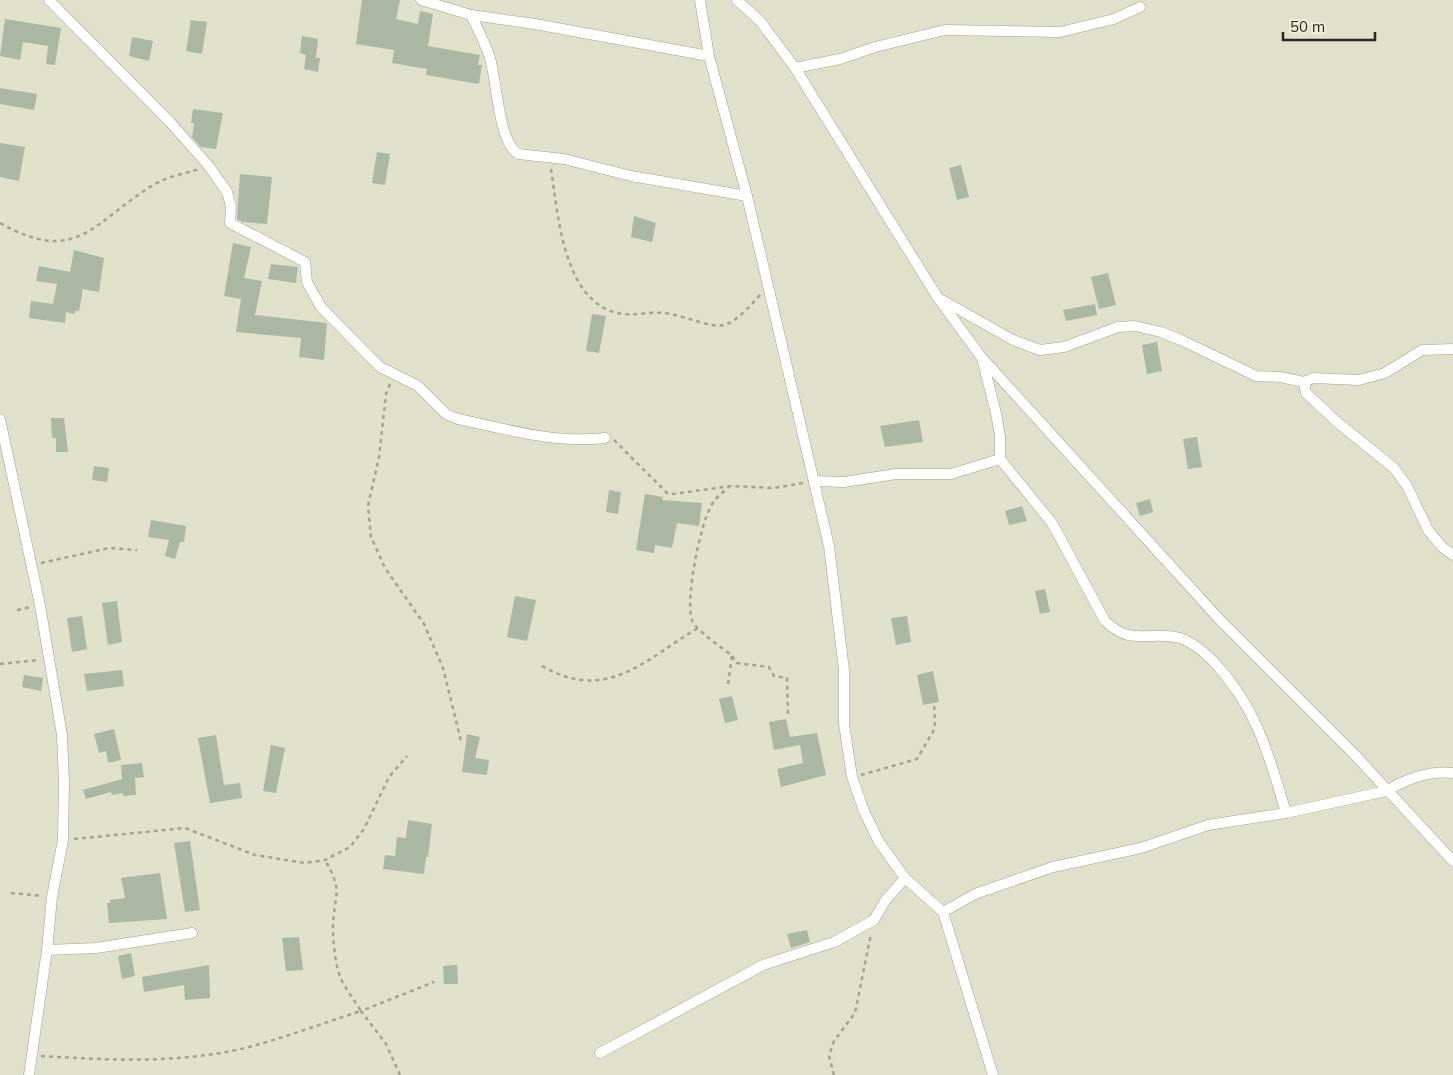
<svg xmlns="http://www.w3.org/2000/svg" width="1453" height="1075" font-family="Mulish,sans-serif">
	<rect width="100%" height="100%" fill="#e0e1ca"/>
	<!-- building -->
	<g fill="#aab7a3">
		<polygon points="362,0 400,0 396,19 418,24 420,11 433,14 428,46 480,55 478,65 482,65 479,84 426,75 427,69 392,63 394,50 356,44"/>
		<polygon points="5,19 61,28 55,65 46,64 48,46 23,42 20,60 0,56"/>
		<polygon points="191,20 207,22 202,54 186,51"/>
		<polygon points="302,36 318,39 316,58 320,58 318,72 304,69 306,55 300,53"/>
		<polygon points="132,37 153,41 149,61 129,56"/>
		<polygon points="0,88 37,94 34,110 0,104"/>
		<polygon points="193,109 223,113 216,149 201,147 192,137 194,123 191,123"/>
		<polygon points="0,143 25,147 19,181 0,177"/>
		<polygon points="377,152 390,154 385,185 372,183"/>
		<polygon points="961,165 969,197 957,200 949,168"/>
		<polygon points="240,174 272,177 267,224 243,222 237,219"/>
		<polygon points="634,216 656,223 652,242 631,237"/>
		<polygon points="233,243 251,247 244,278 262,281 255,315 327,323 324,360 299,357 301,338 236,332 241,299 224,296"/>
		<polygon points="74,250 104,258 99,292 83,289 79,311 75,311 75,314 66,312 65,323 29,318 31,301 53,304 57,284 36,281 39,266 70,272"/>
		<polygon points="271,264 298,267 296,283 268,279"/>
		<polygon points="1108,273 1116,305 1099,309 1091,277"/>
		<polygon points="1095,304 1097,315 1066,321 1063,310"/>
		<polygon points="592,314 606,316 599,353 586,351"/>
		<polygon points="1157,342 1162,371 1147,374 1142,345"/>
		<polygon points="51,418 64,418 68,452 56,452 56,438 52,438"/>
		<polygon points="919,420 923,442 885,447 880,426"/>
		<polygon points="1197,437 1202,467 1188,469 1183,439"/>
		<polygon points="94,466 109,468 107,482 92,480"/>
		<polygon points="609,490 621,492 618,514 606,512"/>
		<polygon points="645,494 663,497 662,500 702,503 699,526 677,523 672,548 655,545 654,553 636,550"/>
		<polygon points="1150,499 1153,512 1140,516 1136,503"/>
		<polygon points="1022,506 1027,521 1009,525 1005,511"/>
		<polygon points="151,520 186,526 184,542 180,542 175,559 165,556 169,540 148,537"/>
		<polygon points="1045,589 1050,612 1040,614 1035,591"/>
		<polygon points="515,596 536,600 527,641 507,637"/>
		<polygon points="117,601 122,642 108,645 102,603"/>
		<polygon points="82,616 87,649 72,652 67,618"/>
		<polygon points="907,616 911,642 896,645 891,618"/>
		<polygon points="122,670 124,686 87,691 84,674"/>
		<polygon points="933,671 939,702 923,705 917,675"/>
		<polygon points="24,675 43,678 41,691 22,687"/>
		<polygon points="732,696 738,720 725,723 719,699"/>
		<polygon points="786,719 790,737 817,733 826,775 781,787 777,769 803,763 800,745 774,750 769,722"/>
		<polygon points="114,729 121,760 108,763 106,751 99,753 94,734"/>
		<polygon points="467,734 480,737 475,758 489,760 487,775 462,772"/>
		<polygon points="216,735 224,785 240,783 242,798 210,803 198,738"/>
		<polygon points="271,745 285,748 276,793 263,791"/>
		<polygon points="142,763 144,777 135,778 136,795 123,796 123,793 112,795 111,792 86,799 83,790 122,779 121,765"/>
		<polygon points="408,820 432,824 428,857 426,857 424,874 383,869 385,855 395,856 397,837 406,838"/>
		<polygon points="190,841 200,910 185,912 174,843"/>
		<polygon points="160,873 167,919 109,923 107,903 110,903 110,900 125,898 121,878"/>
		<polygon points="807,930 810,942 791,948 787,934"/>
		<polygon points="299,937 303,970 286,971 282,938"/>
		<polygon points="131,953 135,976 122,979 118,956"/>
		<polygon points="209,965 210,998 185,1000 184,985 144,992 142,977"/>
		<polygon points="457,965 458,984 444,984 443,966"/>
	</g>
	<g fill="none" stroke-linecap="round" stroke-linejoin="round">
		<defs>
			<g id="minor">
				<path d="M49,0L170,122L208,165L227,192L231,206L230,223L305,262L307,282L321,307L365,352L380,367L418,386L446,414L458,419C506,429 555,444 605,438"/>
				<polyline points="421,0 471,15 535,24 709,56"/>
				<polyline points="700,0 709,56 747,196 829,546 844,670 844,724 852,777 864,811 879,842 905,878 943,912 993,1075"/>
				<path d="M737,0L760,21L795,68L938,298L982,358L996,413L1000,436V459L1052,523L1105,621C1132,647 1147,630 1180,638C1193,642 1205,653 1214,662C1257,708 1269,755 1286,813"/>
				<path d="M471,15C478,29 485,43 490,58C497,81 498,141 518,154L564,159L631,176L747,196"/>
				<polyline points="795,68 840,59 875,47 945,30 1060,32 1114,19 1140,7"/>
				<polyline points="942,300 1013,340 1040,350 1064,347 1118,327 1135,326 1161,332 1181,340 1256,376 1280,377 1304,382 1313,378 1359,380 1385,373 1422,350 1453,349"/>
				<polyline points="984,360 1219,619 1355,755 1453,861"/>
				<polyline points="1304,382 1306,393 1337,422 1394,468 1407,486 1428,530 1442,547 1453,555"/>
				<polyline points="0,419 40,605 62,735 64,783 63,840 52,897 47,950 29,1075"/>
				<polyline points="814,481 844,482 896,474 951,474 1000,459"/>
				<path d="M943,912L975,894L1053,867L1141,848L1208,825L1286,813L1386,791C1407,779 1429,770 1453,773"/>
				<polyline points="47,950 96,948 192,933"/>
				<polyline points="600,1053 763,965 834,942 874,920 885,901 905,878"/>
			</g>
		</defs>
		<!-- minor casing -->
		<use href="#minor" stroke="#a0a18b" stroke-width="11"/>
		<!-- path -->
		<g stroke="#a1a290" stroke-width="2.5" stroke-dasharray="4 4" stroke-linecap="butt">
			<path d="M551,169C558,214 563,300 617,313C634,317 653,310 671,314C721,326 721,339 760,295"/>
			<path d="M0,223C78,267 93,221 155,184C168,176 185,174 199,169"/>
			<polyline points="390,384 386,394 379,457 368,506 371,537 385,568 424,624 443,668 461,741"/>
			<polyline points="614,440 667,493 673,494 731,486 774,488 803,483"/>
			<polyline points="41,563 109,548 137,550"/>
			<polyline points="17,610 31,607"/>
			<polyline points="732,656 737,663 769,667 774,676 787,678 788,716"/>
			<polyline points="0,664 38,660"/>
			<path d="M542,666C607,703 643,661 698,628"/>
			<path d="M728,684L732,656C723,648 696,631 692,620C685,599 700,526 711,506C715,498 722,493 729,487"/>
			<polyline points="861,775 917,759 935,728 934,703"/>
			<polyline points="74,839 185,828 255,855 305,863 325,860 350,847 364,829 389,777 407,756"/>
			<polyline points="11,893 43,896"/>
			<path d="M41,1056C110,1060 177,1064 245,1048C284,1038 323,1023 361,1011C355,1001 347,991 342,981C335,967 333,942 333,927C334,894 344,892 325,860"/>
			<polyline points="400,1075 386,1044 361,1011 434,982"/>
			<polyline points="834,1075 829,1056 834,1041 855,1013 871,934"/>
		</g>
		<!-- minor -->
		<use href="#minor" stroke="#fff" stroke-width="10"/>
	</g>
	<!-- scale -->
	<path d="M1283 32v8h92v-8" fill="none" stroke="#26271e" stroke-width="2.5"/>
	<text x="1290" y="32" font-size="15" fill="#26271e" stroke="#edefd7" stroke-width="4" paint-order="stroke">50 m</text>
</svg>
